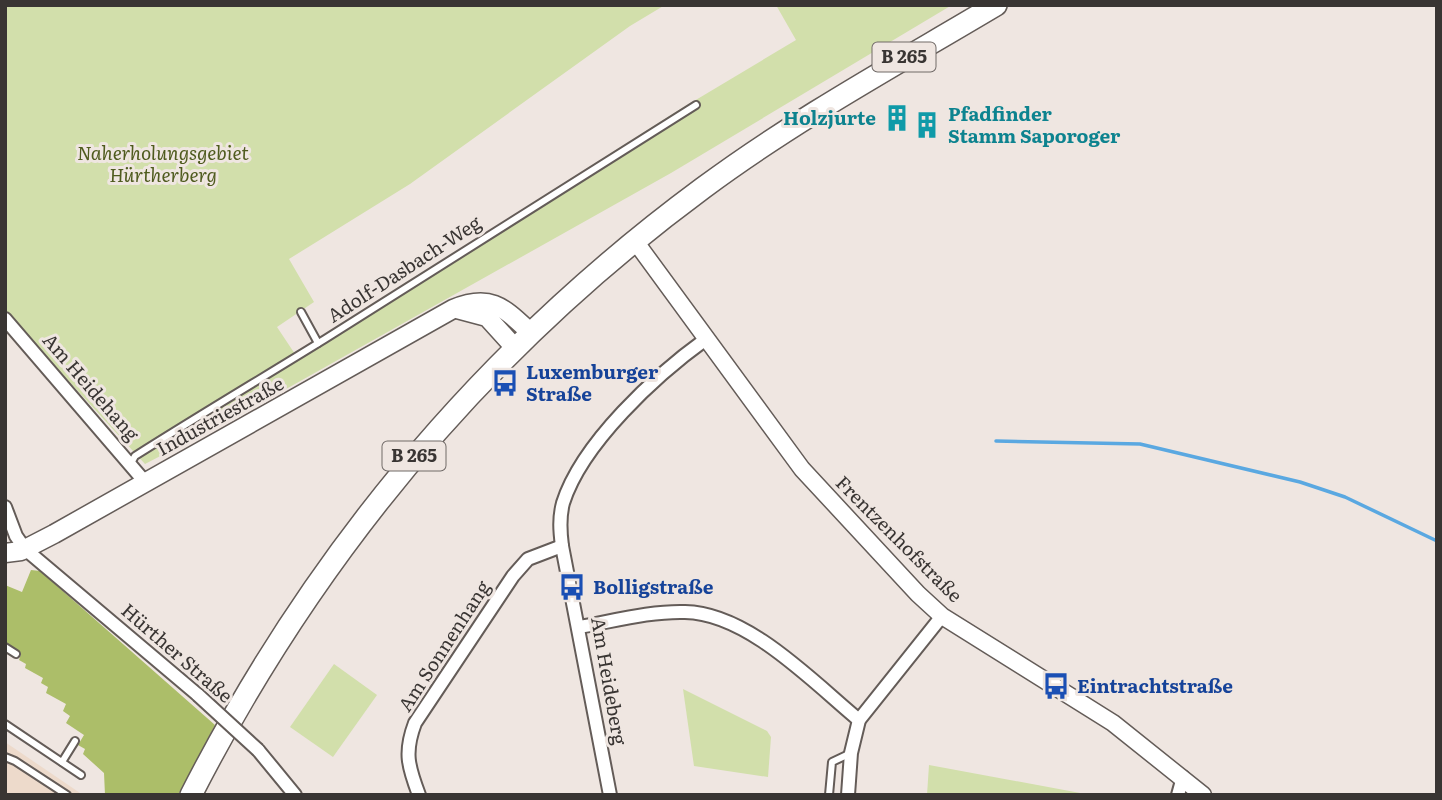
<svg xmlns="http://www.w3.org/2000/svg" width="1442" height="800" font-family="Literata,serif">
	<rect width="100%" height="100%" fill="#efe6e1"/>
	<!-- industrial -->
	<polygon fill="#eddacb" points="5,742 83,795 5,795"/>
	<!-- green -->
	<g fill="#d2dfab">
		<polygon points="5,5 665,5 630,26 410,184 289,259 314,302 277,327 295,354 679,110 796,40 776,5 952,5 671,173 247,411 145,464 5,312"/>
		<polygon points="334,664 377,695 333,757 290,727"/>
		<polygon points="683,689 767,731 771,737 768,777 694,766"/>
		<polygon points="929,765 1091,795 927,795"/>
	</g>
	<!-- forest -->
	<polygon fill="#acbe69" points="31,570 40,571 215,725 178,795 105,795 104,773 83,754 85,749 78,745 84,735 66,723 70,716 63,711 66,704 46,693 48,687 41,683 43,678 25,668 26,664 19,660 21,654 5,642 5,585 22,592"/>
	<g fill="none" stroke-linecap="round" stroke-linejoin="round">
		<!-- stream -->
		<polyline stroke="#5aa8e1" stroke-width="3.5" points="996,441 1140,444 1300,482 1345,497 1437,541"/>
		<defs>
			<g id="service">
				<polyline points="301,312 318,343"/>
				<path d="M131,463L135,456C198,416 262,378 325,339C449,261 572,182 696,105"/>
				<polyline points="5,647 16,654"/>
				<polyline points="5,724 81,775"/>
				<polyline points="5,757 15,761 67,795"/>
				<polyline points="62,762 75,741"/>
				<polyline points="829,795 832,762 851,753"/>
			</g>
			<g id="minor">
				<polyline points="5,319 145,482"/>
				<polyline points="5,507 16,536 25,549 198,695"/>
				<path d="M579,627C614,621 650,611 685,612C748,613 813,682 859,720"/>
				<polyline points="258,750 295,795"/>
				<path d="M419,795C408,766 404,752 415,723L513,576L528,559L562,546"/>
				<path d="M610,795L562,546C560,531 559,518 563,503C582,443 656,375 706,339"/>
				<polyline points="848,795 851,753 859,720 942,616"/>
				<polyline points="1178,795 1183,777"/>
			</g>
			<polyline id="tertiary" points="635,241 802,469 918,594 942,616 1113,723 1203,795"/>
			<g id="secondary">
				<polyline points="457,309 487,317 516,349"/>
				<path d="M5,553L21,551L54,534L453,309C491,293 504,308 531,333"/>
			</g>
			<path id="primary" d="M191,795C314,554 485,349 703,188C796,119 897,64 996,5"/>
		</defs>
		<!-- service casing -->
		<use href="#service" stroke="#645c58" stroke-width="10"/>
		<!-- minor casing -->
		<use href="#minor" stroke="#645c58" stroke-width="16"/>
		<!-- tertiary casing -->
		<use href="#tertiary" stroke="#645c58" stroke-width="19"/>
		<!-- secondary casing -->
		<use href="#secondary" stroke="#645c58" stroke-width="21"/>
		<!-- primary casing -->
		<use href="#primary" stroke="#645c58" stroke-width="24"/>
		<!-- service -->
		<use href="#service" stroke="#fff" stroke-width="6"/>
		<!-- minor -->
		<use href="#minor" stroke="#fff" stroke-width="12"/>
		<!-- tertiary -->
		<use href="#tertiary" stroke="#fff" stroke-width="16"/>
		<!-- secondary -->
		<use href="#secondary" stroke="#fff" stroke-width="18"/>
		<!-- primary -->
		<use href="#primary" stroke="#fff" stroke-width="21"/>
		<defs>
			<polyline id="minor-bridge" points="198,695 258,750"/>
		</defs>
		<!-- minor-bridge casing -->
		<use href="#minor-bridge" stroke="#645c58" stroke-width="16" stroke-linecap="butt"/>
		<!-- minor-bridge -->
		<use href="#minor-bridge" stroke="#fff" stroke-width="12"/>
	</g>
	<!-- icons -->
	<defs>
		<symbol id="building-bare" viewBox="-9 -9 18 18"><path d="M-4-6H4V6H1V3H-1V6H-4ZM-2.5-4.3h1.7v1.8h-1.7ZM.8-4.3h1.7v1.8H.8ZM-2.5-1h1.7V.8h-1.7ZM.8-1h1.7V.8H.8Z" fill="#0f9aa8" stroke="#efe6e1" stroke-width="2.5" paint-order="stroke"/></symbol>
		<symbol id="bus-bare" viewBox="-9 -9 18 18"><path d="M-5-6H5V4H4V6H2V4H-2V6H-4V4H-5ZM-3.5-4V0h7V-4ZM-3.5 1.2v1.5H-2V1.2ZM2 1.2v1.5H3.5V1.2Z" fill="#1a4fb4" stroke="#efe6e1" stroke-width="2.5" paint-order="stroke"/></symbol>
	</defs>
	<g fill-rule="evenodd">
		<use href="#building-bare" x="878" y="99" width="38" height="38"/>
		<use href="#building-bare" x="908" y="106" width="38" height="38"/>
		<use href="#bus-bare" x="486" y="364" width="38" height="38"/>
		<use href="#bus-bare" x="553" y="568" width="38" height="38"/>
		<use href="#bus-bare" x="1037" y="667" width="38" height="38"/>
	</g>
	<g text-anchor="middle" stroke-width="6" stroke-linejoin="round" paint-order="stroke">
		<!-- shield labels -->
		<g fill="#efe6e1" stroke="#706a67" stroke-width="2">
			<rect x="872.5" y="42.5" width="63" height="29" rx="5"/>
			<rect x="382.5" y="441.5" width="63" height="29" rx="5"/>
		</g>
		<g font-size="18" font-weight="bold" fill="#393533">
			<text x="904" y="63">B 265</text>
			<text x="414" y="462">B 265</text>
		</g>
		<!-- culture labels -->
		<g font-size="19" font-weight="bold" fill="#0d838f" stroke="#efe6e1" text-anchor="start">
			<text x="948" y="121">Pfadfinder<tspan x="948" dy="22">Stamm Saporoger</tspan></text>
			<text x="876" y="125" text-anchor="end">Holzjurte</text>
		</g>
		<!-- park labels -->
		<g font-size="19" font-style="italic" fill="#4f5b1e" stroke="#efe6e1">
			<text x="163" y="160">Naherholungsgebiet<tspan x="163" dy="22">Hürtherberg</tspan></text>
		</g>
		<!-- street labels -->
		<g font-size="19" fill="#393533" stroke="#efe6e1">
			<text transform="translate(404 269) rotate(-33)" y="7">Adolf-Dasbach-Weg</text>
			<text transform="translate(91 387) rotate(49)" y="7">Am Heidehang</text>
			<text transform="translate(220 416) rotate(-29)" y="7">Industriestraße</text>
			<text transform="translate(899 539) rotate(45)" y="7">Frentzenhofstraße</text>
			<text transform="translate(444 646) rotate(-57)" y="7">Am Sonnenhang</text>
			<text transform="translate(177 653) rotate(41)" y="7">Hürther Straße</text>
			<text transform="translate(609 681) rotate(80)" y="7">Am Heideberg</text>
		</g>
		<!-- transit labels -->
		<g font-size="19" font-weight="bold" fill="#164399" stroke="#efe6e1" text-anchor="start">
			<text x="526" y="379">Luxemburger<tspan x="526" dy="22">Straße</tspan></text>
			<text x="593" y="594">Bolligstraße</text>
			<text x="1077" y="693">Eintrachtstraße</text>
		</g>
	</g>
	<!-- border -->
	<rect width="1442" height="800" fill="none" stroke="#393533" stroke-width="14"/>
</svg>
